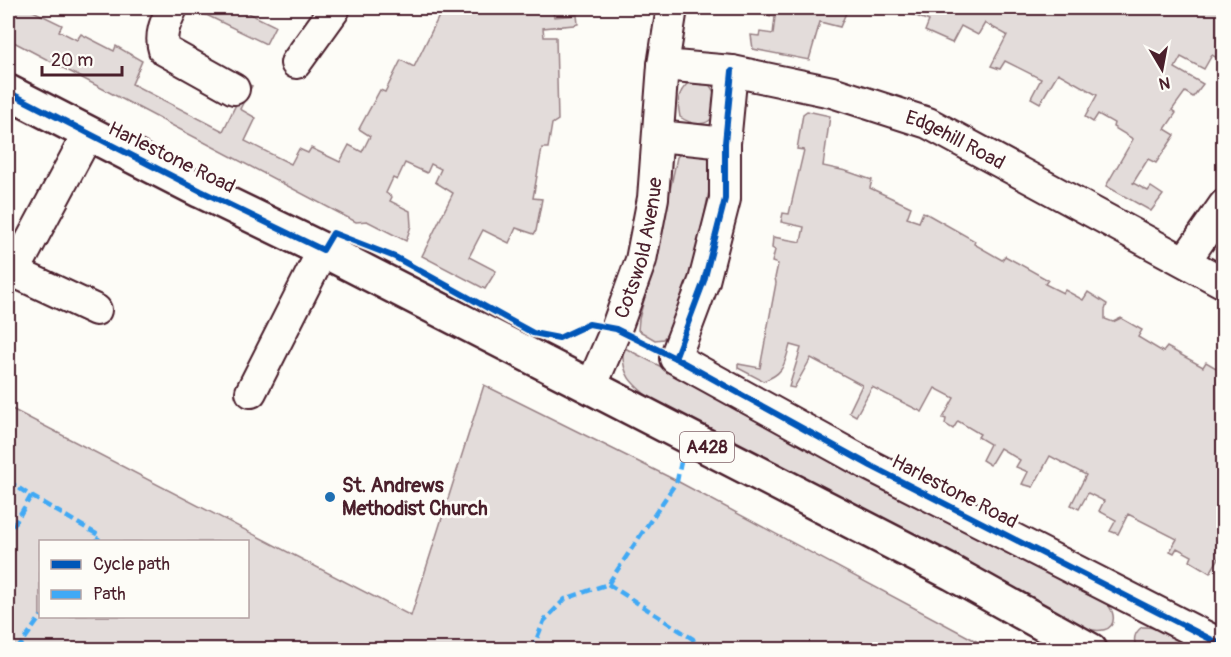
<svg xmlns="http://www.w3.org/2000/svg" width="1231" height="657" font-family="Pangolin,sans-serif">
	<rect width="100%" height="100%" fill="#fdfcf7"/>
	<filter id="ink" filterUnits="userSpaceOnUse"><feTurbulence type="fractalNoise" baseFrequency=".0167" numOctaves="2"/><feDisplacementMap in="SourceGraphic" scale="12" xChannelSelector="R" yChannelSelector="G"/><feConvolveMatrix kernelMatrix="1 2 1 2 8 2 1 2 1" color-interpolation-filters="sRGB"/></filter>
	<g filter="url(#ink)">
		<!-- green -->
		<g fill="#e3dcda" stroke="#967e82" stroke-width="1.5" fill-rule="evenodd">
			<polygon points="8,8 27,8 62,25 59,31 77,40 81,34 114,51 116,46 142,61 132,84 223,131 246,84 252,86 240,109 256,118 245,141 291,164 299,149 308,153 311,148 340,162 349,145 362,152 370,136 359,129 380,90 385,92 401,60 414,67 443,8 552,8 554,17 577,15 578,24 574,25 543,28 544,37 556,37 558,120 552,124 548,148 542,148 533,198 542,199 536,231 534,234 516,228 509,243 483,230 469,257 496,271 485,289 422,256 453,193 435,182 441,169 431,164 427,173 405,163 397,180 393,178 386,193 392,197 390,201 410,211 411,226 406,241 367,221 356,222 8,39"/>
			<polygon points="192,8 238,8 275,26 266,44"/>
			<polygon points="765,8 848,8 840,27 820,22 809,60 753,49 751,35 759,36 760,32 773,34 775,17 763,14"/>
			<polygon points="913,8 1223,8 1223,56 1221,60 1212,55 1204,69 1181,57 1175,68 1203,84 1193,97 1185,92 1172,110 1176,113 1165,129 1175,135 1156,163 1148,159 1133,183 1148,191 1151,187 1163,195 1151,211 1106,186 1133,139 1113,127 1114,123 1098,114 1093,122 1085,117 1097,95 1058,73 1040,103 1031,98 1041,79 1005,61 1000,69 991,66 1007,35 985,23 978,35 961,26 952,43 925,31 929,21 911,14"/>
			<path d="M689,82L708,83C729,108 710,137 680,117C677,102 677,93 689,82Z"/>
			<path d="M807,111L830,116L823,166L846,171L872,180L870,188L911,207L907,218L919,222L923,212L927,214L975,241L974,244L1002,260L1005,256L1048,280L1045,284L1063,293L1065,290L1083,300L1088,292L1107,304L1105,310V319L1113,322L1121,318L1142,330L1138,337L1163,352L1167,347L1203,367L1206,362L1223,372V554L1222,553L1210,573L1190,561L1192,556L1177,548L1174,553L1170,551L1177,539L1128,514L1118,534L1110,531L1116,520L1099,511L1104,501L1088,493L1079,509L1071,505L1086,475L1050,456L1033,487L1022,484L1028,472L1016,467L1020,460L1000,448L990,465L982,460L990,444L978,437L980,434L958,421L953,429L945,424L946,419L943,418L954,398L935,388L922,412L872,387L856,416L849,412L862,385L811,358L794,388L789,387L801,348L790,345C784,365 784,374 763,381L738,368V364L760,368L776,283L775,278L778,264L772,262L775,250L772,248L773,237L801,242L804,227L781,222L783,213L789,214L804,150L797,149L803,114Z"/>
			<polygon points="683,151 709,156 713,163 711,181 700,238 688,284 673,327 663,339 655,340 638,330 639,319 659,242 677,157"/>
			<path d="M623,347L1091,590C1099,597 1111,604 1113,615C1116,633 1096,632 1085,628L918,538L652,400C631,383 621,375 623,347Z"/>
			<path d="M484,385L677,481L991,649H8V407L411,616ZM40,542H248V616H40Z"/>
			<path d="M1142,627C1163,626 1184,641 1202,649H1138C1132,641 1134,633 1142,627Z"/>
		</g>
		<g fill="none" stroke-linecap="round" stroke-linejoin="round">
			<defs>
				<g id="minor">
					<path d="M172,8C166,21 159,35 164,50L234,89"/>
					<polyline points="296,63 334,10 327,8"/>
					<path id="s1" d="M663,65L732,71L832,92L928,123L1224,283"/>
					<polyline points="732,71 725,143 725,199 704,281 675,358 871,466 1224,646"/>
					<polyline points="659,136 725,143"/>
					<polyline points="1185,261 1224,205"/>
					<polyline points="8,269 96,310"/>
					<polyline points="14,272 88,134"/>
					<path id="s2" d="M591,387L616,329L641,260L653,198L663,65L672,8"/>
					<polyline points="251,392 323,250"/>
				</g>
				<polyline id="major" points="8,92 201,191 323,250 591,387 952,573 1090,650"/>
			</defs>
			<!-- minor casing -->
			<use href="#minor" stroke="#4a1f2b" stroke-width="34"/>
			<!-- major casing -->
			<use href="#major" stroke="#4a1f2b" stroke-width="38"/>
			<!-- minor -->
			<use href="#minor" stroke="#fdfcf7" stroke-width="30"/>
			<!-- major -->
			<use href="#major" stroke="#fdfcf7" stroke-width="33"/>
			<!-- quiet -->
			<g stroke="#3fa9f5" stroke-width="4.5" stroke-dasharray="9 4.5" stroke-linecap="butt">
				<polyline points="8,481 31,496 8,535"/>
				<polyline points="31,496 100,536 96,542"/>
				<polyline points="608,584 693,639 697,650"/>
				<polyline points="17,650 41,616"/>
				<polyline points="532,650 544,621 565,599 608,584 677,481 681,462"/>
			</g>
			<defs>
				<g id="cycleway">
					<polyline points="8,92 201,191 323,250 333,233 395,257 533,333 559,338 589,324 616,329 675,358 871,466 1224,646"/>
					<polyline points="675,358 704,281 725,199 725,143 732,71"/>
				</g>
			</defs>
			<!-- cycleway casing -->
			<use href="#cycleway" stroke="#fdfcf7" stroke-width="10"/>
			<!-- cycleway -->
			<use href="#cycleway" stroke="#0057b8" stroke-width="6"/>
		</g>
	</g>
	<!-- markers -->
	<circle fill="#1f6fb2" stroke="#fdfcf7" stroke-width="2" cx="330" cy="497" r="6"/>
	<g text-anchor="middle" stroke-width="6" stroke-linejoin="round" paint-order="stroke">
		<!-- shield labels -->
		<rect fill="#fdfcf7" stroke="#806168" stroke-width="1.5" x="680" y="432" width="54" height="30" rx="4.5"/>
		<g font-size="18" font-weight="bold" fill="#4a1f2b">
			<text x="707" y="453">A428</text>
		</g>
		<!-- street labels -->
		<g font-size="20" fill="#4a1f2b" stroke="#fdfcf7">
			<text dy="7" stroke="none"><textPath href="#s1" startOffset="304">Edgehill Road</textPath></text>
			<text transform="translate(172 157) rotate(26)" y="7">Harlestone Road</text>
			<text dy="7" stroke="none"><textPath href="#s2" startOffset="148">Cotswold Avenue</textPath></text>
			<text transform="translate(955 491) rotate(27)" y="7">Harlestone Road</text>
		</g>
		<!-- poi labels -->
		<g font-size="20" font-weight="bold" fill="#4a1f2b" stroke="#fdfcf7" text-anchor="start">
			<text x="342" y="492">St. Andrews<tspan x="342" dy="23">Methodist Church</tspan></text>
		</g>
	</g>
	<!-- margin -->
	<rect width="1231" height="657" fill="none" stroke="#fdfcf7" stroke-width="30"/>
	<rect x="15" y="15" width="1201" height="627" fill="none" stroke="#4a1f2b" stroke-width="2" filter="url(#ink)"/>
	<!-- legend -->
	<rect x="39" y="540" width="210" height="78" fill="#fdfcf7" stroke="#b5a4a5" stroke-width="1.5"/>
	<rect x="51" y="560" width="30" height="9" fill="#0057b8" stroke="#b5a4a5" stroke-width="1.5"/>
	<text x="93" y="570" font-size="18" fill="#4a1f2b">Cycle path</text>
	<rect x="51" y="590" width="30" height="9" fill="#3fa9f5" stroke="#b5a4a5" stroke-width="1.5"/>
	<text x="93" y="600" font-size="18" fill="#4a1f2b">Path</text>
	<!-- north arrow -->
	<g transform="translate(1162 69) rotate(170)" stroke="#fdfcf7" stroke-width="4.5" paint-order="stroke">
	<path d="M0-4.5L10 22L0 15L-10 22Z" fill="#4a1f2b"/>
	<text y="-9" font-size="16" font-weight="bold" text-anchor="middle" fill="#4a1f2b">N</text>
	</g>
	<!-- scale -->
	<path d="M42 66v9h80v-9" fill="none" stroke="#4a1f2b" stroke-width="3"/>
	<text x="51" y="66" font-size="18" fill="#4a1f2b" stroke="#fdfcf7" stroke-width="4.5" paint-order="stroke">20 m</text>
</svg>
